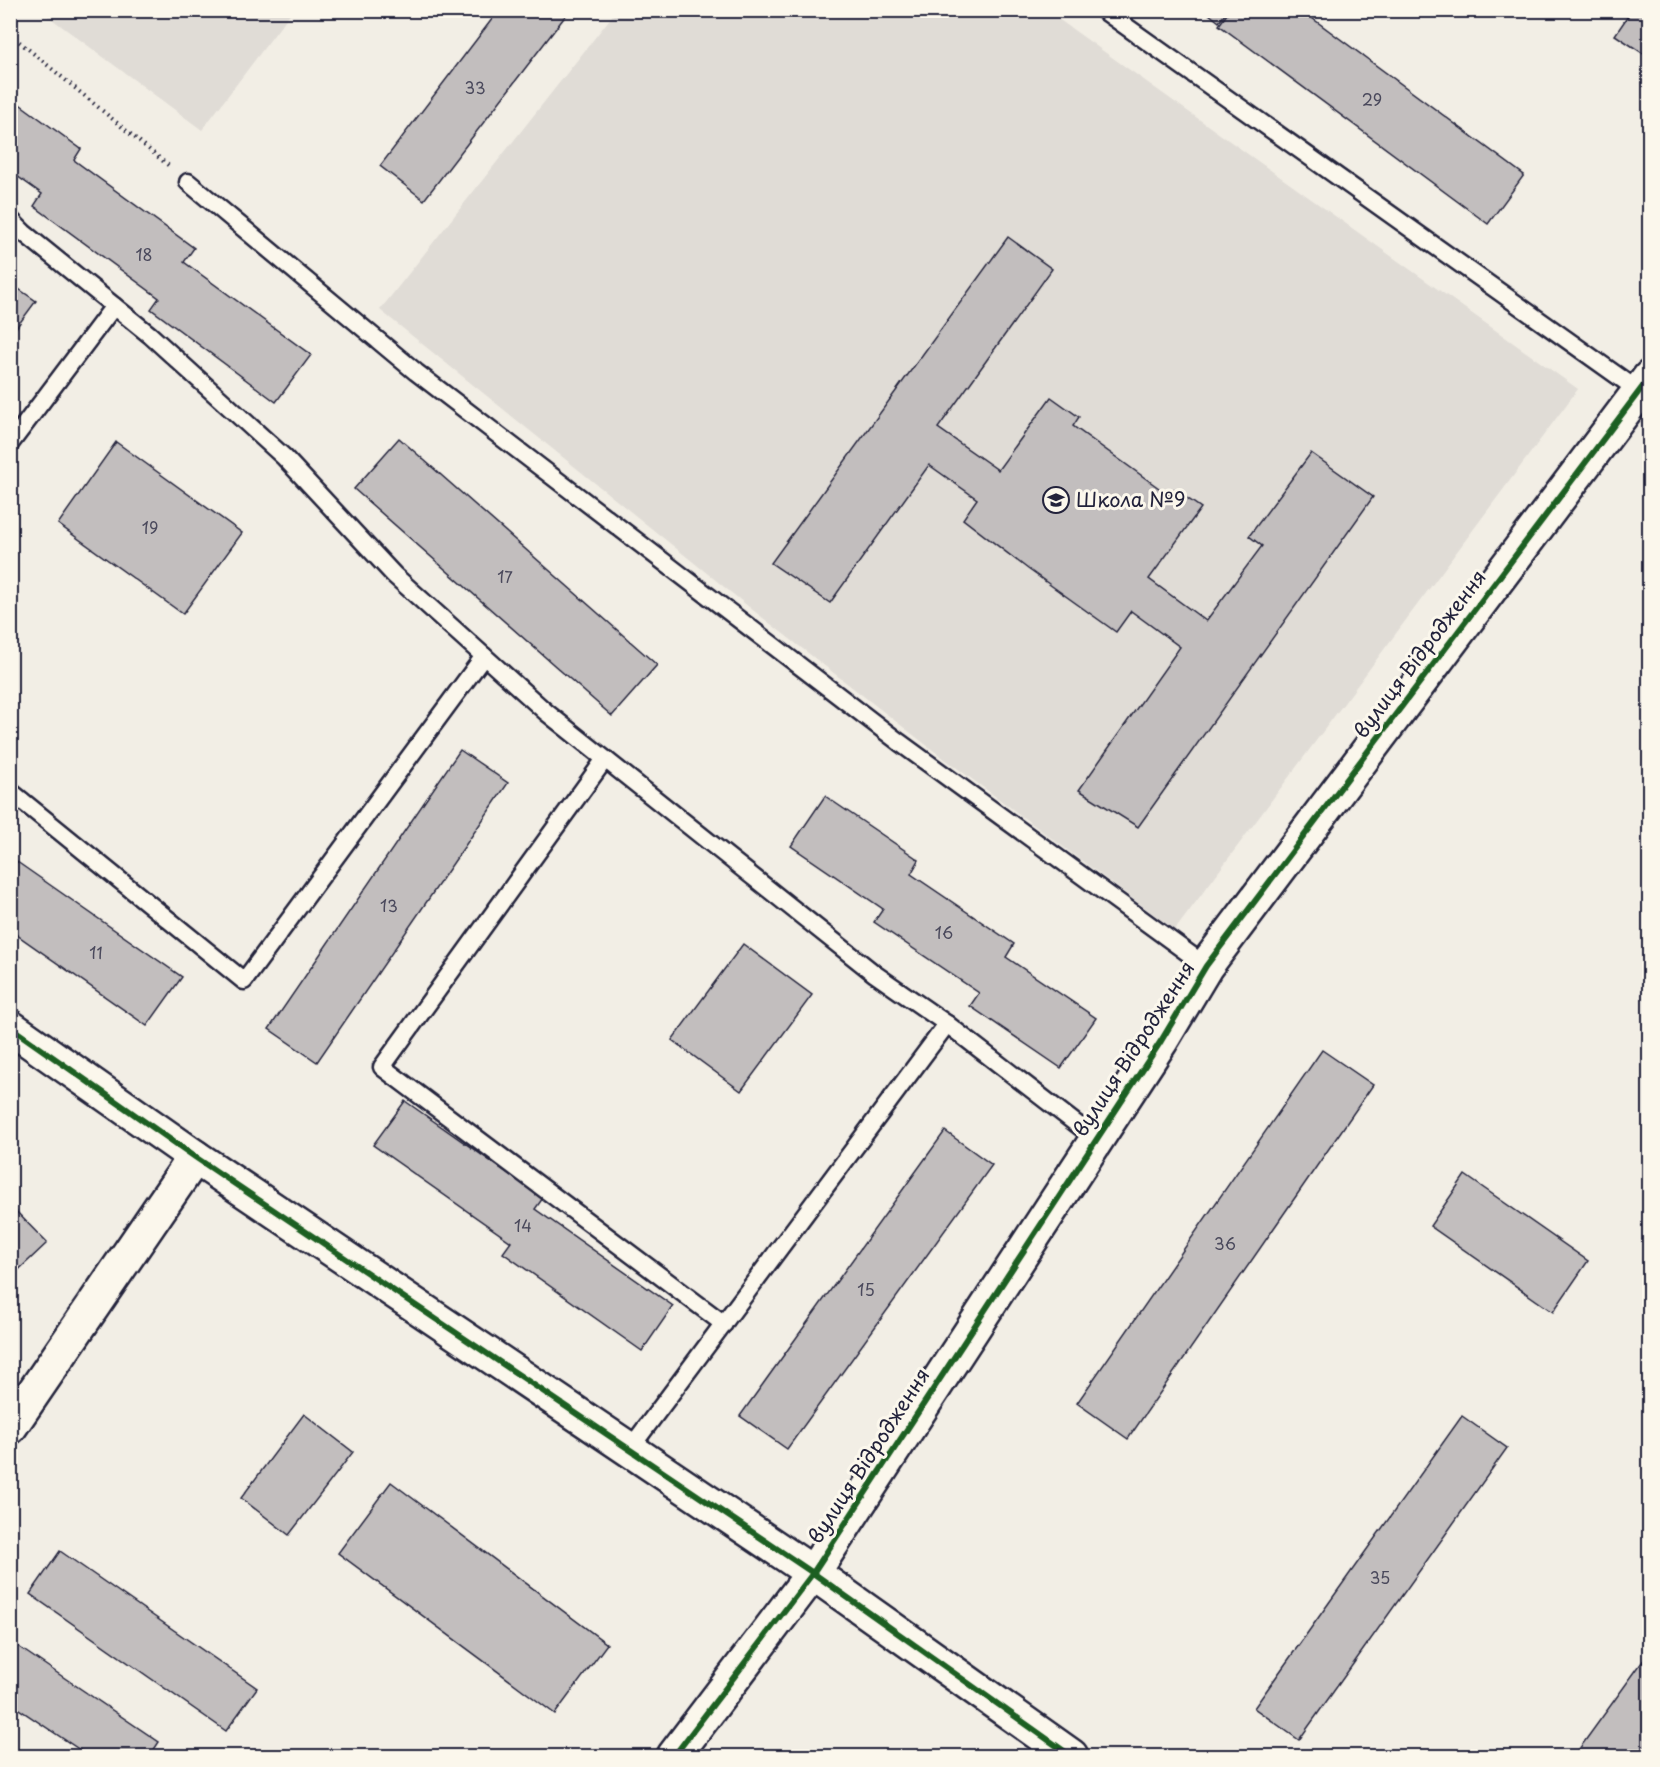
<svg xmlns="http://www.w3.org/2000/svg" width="1660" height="1767" font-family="'Playpen Sans',sans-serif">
	<rect width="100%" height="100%" fill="#f2eee5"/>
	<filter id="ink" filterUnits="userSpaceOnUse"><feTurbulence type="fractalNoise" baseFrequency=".0167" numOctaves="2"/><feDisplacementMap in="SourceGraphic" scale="12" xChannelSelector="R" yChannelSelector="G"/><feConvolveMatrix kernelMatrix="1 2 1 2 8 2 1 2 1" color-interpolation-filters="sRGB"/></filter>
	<g filter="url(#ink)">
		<!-- built -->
		<g fill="#e0dcd6">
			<polygon points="41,11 41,10 292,11 202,130"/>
			<polygon points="616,11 1047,11 1578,389 1175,930 934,751 754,611 380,310"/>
		</g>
		<!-- building -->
		<g fill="#c2bebe" stroke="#22223b" stroke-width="1.5">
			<polygon points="499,10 570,10 424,200 380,166"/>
			<polygon points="1204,10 1228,10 1219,22"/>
			<polygon points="1230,10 1301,10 1524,175 1488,224 1219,25"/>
			<polygon points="1632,10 1650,10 1650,58 1615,35"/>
			<polygon points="10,97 81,149 74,160 194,248 184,262 311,355 276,402 151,309 159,298 34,206 42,194 10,171"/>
			<polygon points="1008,237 1052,269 938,428 998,470 1051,397 1079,417 1073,426 1170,496 1174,489 1201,508 1149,579 1206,621 1262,546 1249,536 1311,453 1373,497 1138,827 1079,790 1180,647 1131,611 1116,632 1028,569 963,519 977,499 929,465 830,603 771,563"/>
			<polygon points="10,283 36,301 10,336"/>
			<polygon points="399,438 657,665 612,716 354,489"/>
			<polygon points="116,442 242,533 183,614 58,524"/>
			<polygon points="460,750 508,783 317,1062 269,1029"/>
			<polygon points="825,796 919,860 911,874 1014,944 1006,957 1096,1018 1061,1068 970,1006 979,993 874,922 883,909 791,846"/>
			<polygon points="10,857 182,977 147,1026 10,930"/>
			<polygon points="743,944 812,995 741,1091 672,1040"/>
			<polygon points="1322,1050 1373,1085 1128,1439 1077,1403"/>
			<polygon points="405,1101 543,1198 535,1209 673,1306 642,1351 503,1253 511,1242 373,1145"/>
			<polygon points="945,1131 992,1165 787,1449 740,1416"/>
			<polygon points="1465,1175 1588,1261 1553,1312 1430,1226"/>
			<polygon points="10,1205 47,1243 10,1278"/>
			<polygon points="304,1414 353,1452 289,1535 241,1498"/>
			<polygon points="1462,1416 1507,1448 1299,1740 1254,1708"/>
			<polygon points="391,1482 607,1644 555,1714 338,1553"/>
			<polygon points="60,1551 257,1688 226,1731 30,1594"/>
			<polygon points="10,1641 159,1742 151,1754 155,1756 89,1756 10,1703"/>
			<polygon points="1650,1651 1650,1752 1646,1756 1574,1756"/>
		</g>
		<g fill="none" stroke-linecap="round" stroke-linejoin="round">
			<defs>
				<g id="service">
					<polyline points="1103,10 1639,391"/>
					<polyline points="188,182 416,372 899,742 1206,966"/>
					<polyline points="10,219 24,233 150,335 284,457 394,575 546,712 875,974 947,1024 1096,1139"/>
					<polyline points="10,444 114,306"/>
					<polyline points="605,759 382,1067 724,1324"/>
					<polyline points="10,791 244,981 484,656"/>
					<polyline points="629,1450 947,1024"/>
				</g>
				<g id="minor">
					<polyline points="10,1027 195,1157 813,1573 1071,1756"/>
					<polyline points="10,1427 195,1157"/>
					<polyline points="674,1756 813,1573 1161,1041 1206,966 1650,377"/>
				</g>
			</defs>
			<!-- service casing -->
			<use href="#service" stroke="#22223b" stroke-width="21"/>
			<!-- minor casing -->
			<use href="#minor" stroke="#22223b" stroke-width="38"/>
			<!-- path -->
			<polyline stroke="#22223b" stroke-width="4" stroke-dasharray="1.5 4.5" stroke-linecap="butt" points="10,34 169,166"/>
			<!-- service -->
			<use href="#service" stroke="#fbf7ec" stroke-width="16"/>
			<!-- minor -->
			<use href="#minor" stroke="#fbf7ec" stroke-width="33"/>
			<defs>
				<g id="cycleway">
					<polyline points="10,1027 195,1157 813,1573 1071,1756"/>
					<polyline points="674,1756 813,1573 1161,1041 1206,966 1650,377"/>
				</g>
			</defs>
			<!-- cycleway casing -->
			<use href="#cycleway" stroke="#fbf7ec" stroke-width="10"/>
			<!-- cycleway -->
			<use href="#cycleway" stroke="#1b5e20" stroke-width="6"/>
		</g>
	</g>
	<!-- icons -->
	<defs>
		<symbol id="school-ring" viewBox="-11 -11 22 22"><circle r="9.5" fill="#fbf7ec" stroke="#22223b" stroke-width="1.5"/><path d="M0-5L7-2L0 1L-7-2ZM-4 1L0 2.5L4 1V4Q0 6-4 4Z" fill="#22223b"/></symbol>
	</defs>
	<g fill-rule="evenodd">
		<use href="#school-ring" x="1041" y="485" width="30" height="30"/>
	</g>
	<g text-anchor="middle" stroke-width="6" stroke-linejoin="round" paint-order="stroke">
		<!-- number labels -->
		<g font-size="16" fill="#4a495c">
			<text x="475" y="94">33</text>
			<text x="1372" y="106">29</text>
			<text x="144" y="261">18</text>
			<text x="150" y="534">19</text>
			<text x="505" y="583">17</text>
			<text x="389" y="912">13</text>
			<text x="944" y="939">16</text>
			<text x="96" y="959">11</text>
			<text x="523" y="1232">14</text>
			<text x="1225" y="1250">36</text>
			<text x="866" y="1296">15</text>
			<text x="1380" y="1584">35</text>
		</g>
		<!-- poi labels -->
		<g font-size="20" fill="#22223b" stroke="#fbf7ec" text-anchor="start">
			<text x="1076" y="507">Школа №9</text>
		</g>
		<!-- street labels -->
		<g font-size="20" fill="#22223b" stroke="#fbf7ec">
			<text transform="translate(1420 654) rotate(-53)" y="7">вулиця Відродження</text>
			<text transform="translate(1134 1049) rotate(-57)" y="7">вулиця Відродження</text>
			<text transform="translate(869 1456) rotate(-57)" y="7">вулиця Відродження</text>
		</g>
	</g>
	<!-- margin -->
	<rect width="1660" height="1767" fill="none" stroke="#fbf7ec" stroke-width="36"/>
	<rect x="18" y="18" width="1624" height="1731" fill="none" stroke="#22223b" stroke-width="2" filter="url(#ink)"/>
</svg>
